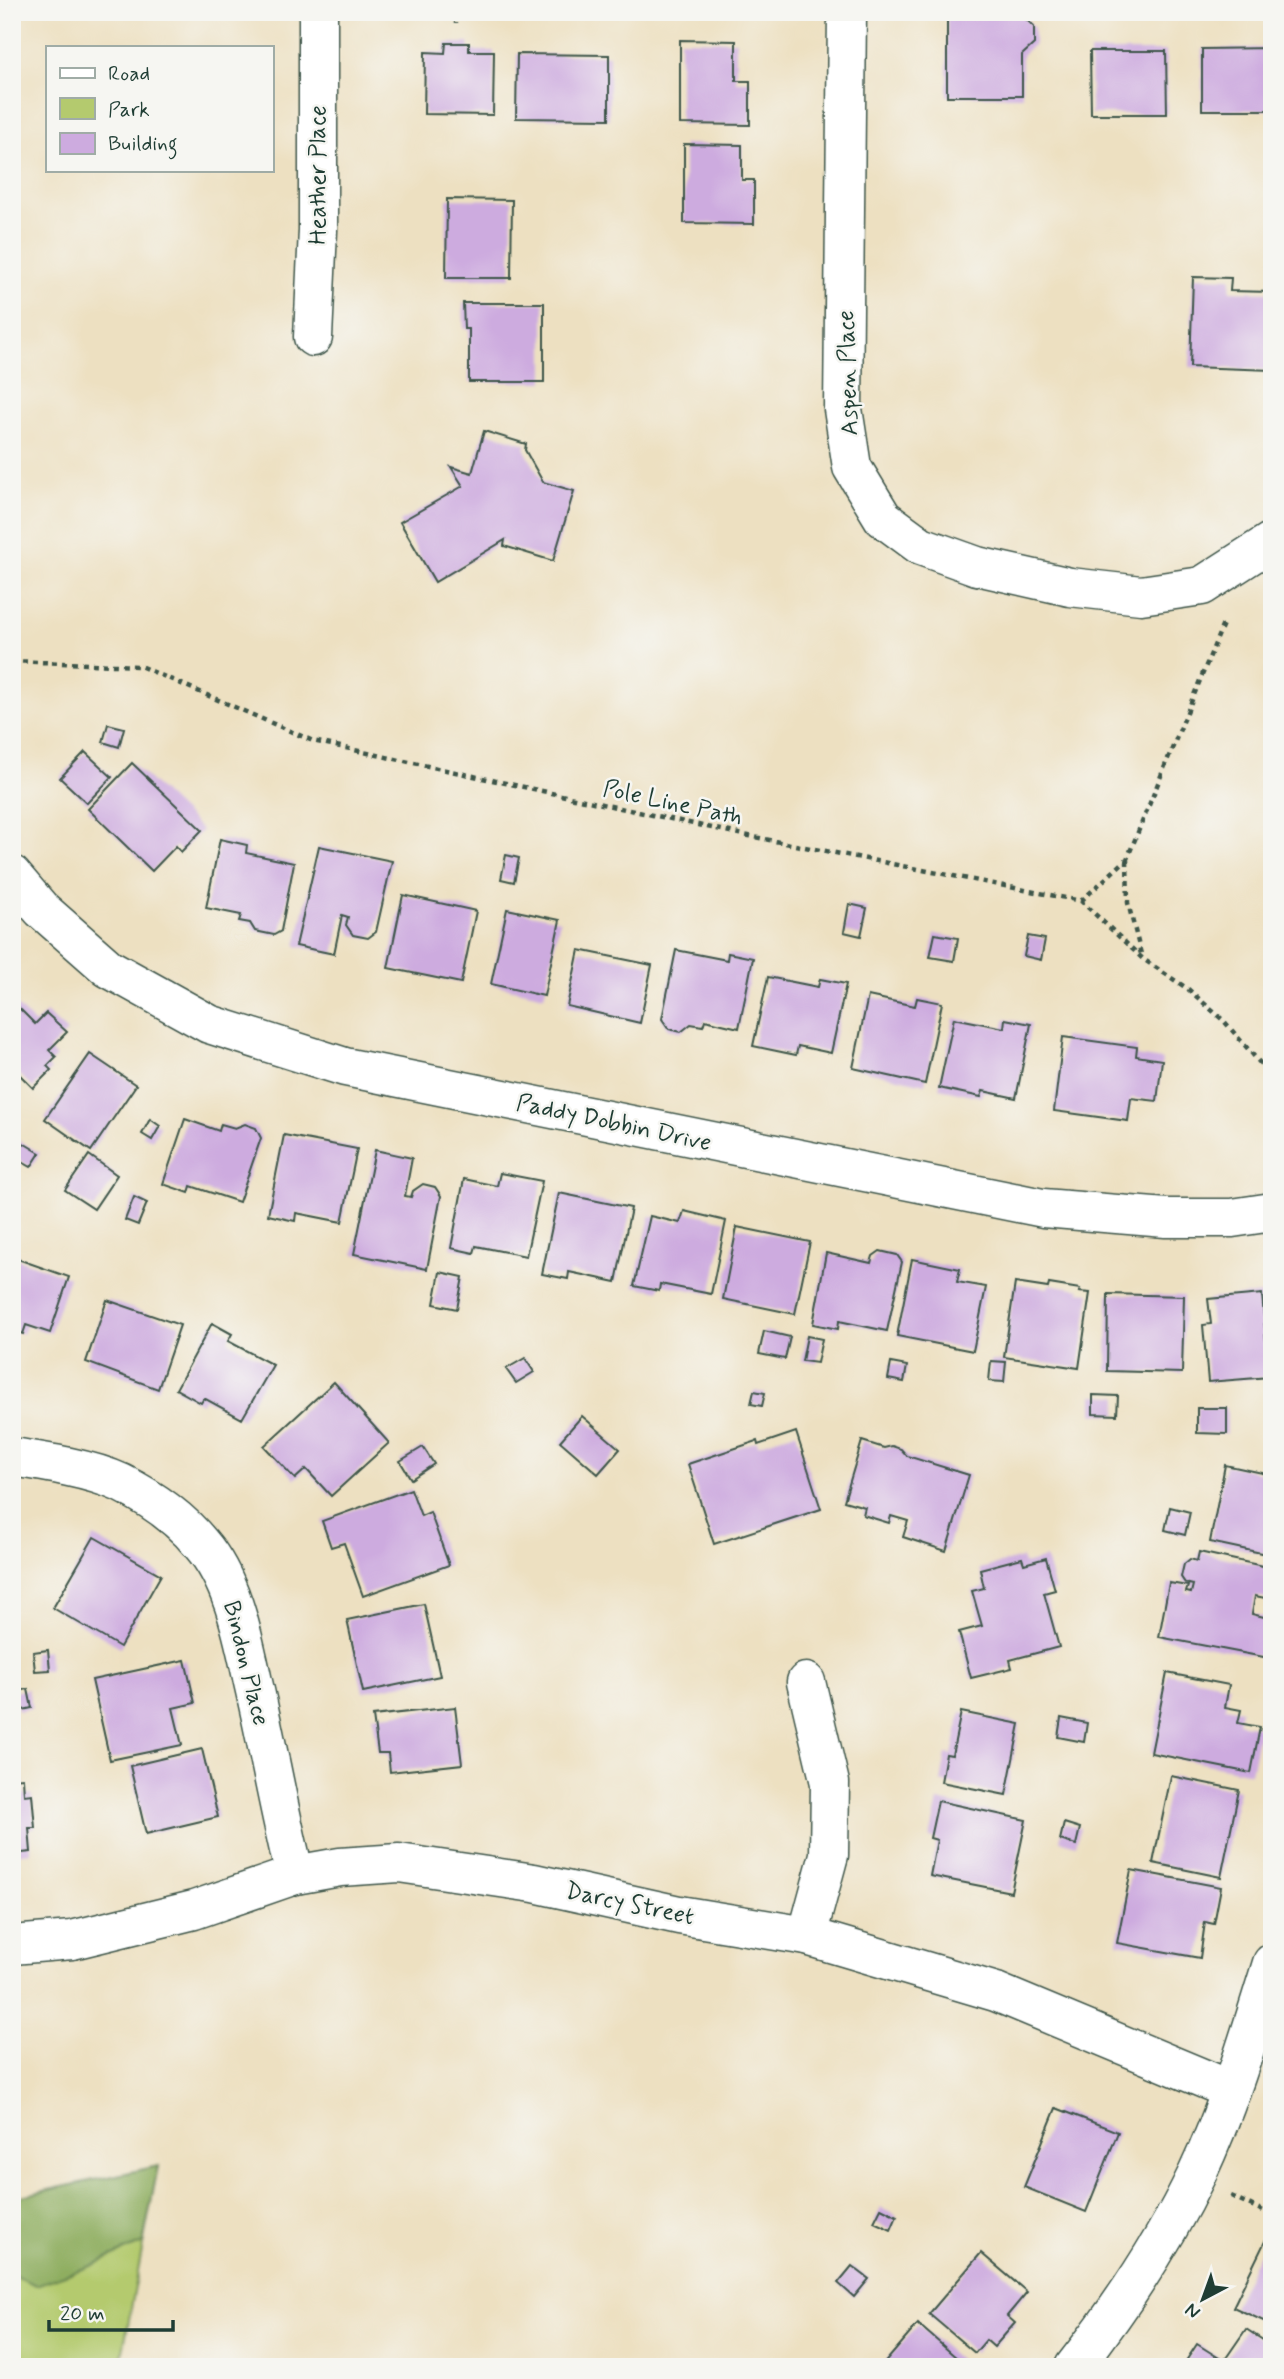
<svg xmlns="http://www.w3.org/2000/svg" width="1284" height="2379" font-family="Mynerve,sans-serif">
	<rect width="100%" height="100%" fill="#f6f6f2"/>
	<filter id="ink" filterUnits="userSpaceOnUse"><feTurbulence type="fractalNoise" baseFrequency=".0143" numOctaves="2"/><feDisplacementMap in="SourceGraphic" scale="14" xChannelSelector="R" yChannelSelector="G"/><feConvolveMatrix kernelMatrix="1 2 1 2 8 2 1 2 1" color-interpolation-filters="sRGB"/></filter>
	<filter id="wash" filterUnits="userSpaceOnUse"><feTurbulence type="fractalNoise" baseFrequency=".00686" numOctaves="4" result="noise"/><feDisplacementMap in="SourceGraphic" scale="28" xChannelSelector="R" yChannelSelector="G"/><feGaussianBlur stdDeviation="1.57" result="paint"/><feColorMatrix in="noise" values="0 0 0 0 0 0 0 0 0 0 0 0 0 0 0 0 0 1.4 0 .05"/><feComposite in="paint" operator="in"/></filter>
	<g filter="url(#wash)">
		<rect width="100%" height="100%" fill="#ede0c1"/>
		<!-- green -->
		<polygon fill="#b4ca6e" stroke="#6a8451" stroke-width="2" points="158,2166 120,2367 12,2367 12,2198"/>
		<!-- forest -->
		<polygon fill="#8fae61" stroke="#57764a" stroke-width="2" points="158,2166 143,2243 91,2266 36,2285 12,2275 12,2198"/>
		<g id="blocks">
			<!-- building -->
			<g fill="#cdabdf">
				<polygon points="947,14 1021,14 1034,27 1034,44 1022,55 1022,96 947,96"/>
				<polygon points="680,40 736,41 736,81 750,81 750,125 680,124"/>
				<polygon points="446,43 469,43 469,51 494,51 493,115 424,114 425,52 445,53"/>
				<polygon points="1272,48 1272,110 1202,110 1202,49"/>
				<polygon points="1090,51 1166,51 1167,114 1091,114"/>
				<polygon points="517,54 609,55 609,119 516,118"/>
				<polygon points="684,144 742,145 742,180 754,180 754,224 684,223"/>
				<polygon points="447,199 512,200 511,278 446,278"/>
				<polygon points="1193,277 1231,278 1230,291 1272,292 1272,370 1190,367"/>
				<polygon points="463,303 544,303 544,382 469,382 469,329 464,329"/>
				<polygon points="484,431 526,444 525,450 543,482 574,491 553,561 504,546 505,540 435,582 400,522 463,486 451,467 472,473"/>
				<polygon points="108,724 124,728 119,747 103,742"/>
				<polygon points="85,752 112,777 87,803 60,778"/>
				<polygon points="132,763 202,830 181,852 176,846 152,871 88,809"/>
				<polygon points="220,839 247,845 246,853 294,863 281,931 274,935 255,931 250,923 239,921 241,915 206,908"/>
				<polygon points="319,846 392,861 376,932 368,938 353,935 346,925 348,917 342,915 334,954 296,946"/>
				<polygon points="506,855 519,858 514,882 501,879"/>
				<polygon points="403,895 476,911 461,983 388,968"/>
				<polygon points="849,904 867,908 861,936 844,932"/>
				<polygon points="507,909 560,920 544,996 491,984"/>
				<polygon points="935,934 958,938 954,961 930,957"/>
				<polygon points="1028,936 1045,939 1041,960 1024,956"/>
				<polygon points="579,950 652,965 640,1023 567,1006"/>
				<polygon points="676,950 727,960 728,953 753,958 739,1028 705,1020 703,1026 691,1024 681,1032 669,1029 662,1019"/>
				<polygon points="768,977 818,987 820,979 846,984 831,1053 798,1046 796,1055 753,1046"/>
				<polygon points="868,996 915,1006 917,998 942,1003 925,1084 853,1068"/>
				<polygon points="12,1001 35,1024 46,1013 67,1032 49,1050 56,1057 47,1066 51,1070 33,1088 12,1067"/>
				<polygon points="954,1018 1004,1028 1005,1019 1031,1024 1016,1098 983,1091 981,1097 939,1088"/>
				<polygon points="1063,1037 1137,1047 1136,1056 1162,1060 1157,1101 1131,1098 1128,1121 1054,1111"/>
				<polygon points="90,1054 136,1085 91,1151 45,1119"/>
				<polygon points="150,1119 160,1126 152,1140 142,1134"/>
				<polygon points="185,1119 219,1131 221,1124 235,1128 245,1124 256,1128 261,1138 239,1202 191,1186 189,1193 163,1184"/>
				<polygon points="284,1135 357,1149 342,1222 296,1213 295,1221 268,1215"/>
				<polygon points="20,1141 40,1153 31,1167 12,1156"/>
				<polygon points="375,1150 412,1158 405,1196 411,1197 413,1191 423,1184 435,1187 441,1196 427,1269 354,1254"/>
				<polygon points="89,1155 117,1175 94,1209 65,1190"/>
				<polygon points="500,1173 542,1181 526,1256 476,1246 474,1253 451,1248 464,1179 497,1186"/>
				<polygon points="559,1193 631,1208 616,1282 569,1272 568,1279 542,1274"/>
				<polygon points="134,1197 147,1203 138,1225 125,1220"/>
				<polygon points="684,1211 726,1221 711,1294 660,1284 659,1291 634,1286 650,1216 680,1223"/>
				<polygon points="737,1227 810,1242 795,1314 723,1299"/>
				<polygon points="880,1251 897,1255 902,1262 887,1331 839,1321 838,1329 813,1324 826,1253 871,1263 873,1256"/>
				<polygon points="12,1257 69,1277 50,1333 26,1325 23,1334 12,1330"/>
				<polygon points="912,1259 960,1269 957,1282 986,1287 973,1351 897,1336"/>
				<polygon points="440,1272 463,1277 457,1309 434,1304"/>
				<polygon points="1015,1283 1048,1288 1049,1284 1080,1289 1079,1292 1090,1293 1079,1368 1004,1357"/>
				<polygon points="1108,1294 1184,1296 1182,1373 1107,1371"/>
				<polygon points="1262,1294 1269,1377 1208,1382 1203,1325 1211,1324 1208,1299"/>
				<polygon points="107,1300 180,1325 158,1389 86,1362"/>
				<polygon points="212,1323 232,1334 228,1341 273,1365 242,1419 204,1398 201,1403 176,1389"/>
				<polygon points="764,1331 790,1337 785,1359 759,1354"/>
				<polygon points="807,1336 822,1339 817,1363 802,1361"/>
				<polygon points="525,1358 534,1372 516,1383 506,1369"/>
				<polygon points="991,1361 1006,1362 1004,1382 989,1381"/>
				<polygon points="891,1363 907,1366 904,1382 888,1379"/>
				<polygon points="334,1382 389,1443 331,1496 306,1469 295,1479 264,1446"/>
				<polygon points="754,1391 765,1393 762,1406 751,1404"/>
				<polygon points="1093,1395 1118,1396 1117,1415 1093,1414"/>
				<polygon points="1197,1408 1227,1408 1227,1434 1197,1433"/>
				<polygon points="582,1416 620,1449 598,1474 560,1441"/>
				<polygon points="796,1432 821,1509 714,1544 688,1464 757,1441 758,1445"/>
				<polygon points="862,1441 884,1448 892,1446 901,1449 907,1456 969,1475 946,1551 903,1537 908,1521 891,1516 889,1523 863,1515 865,1507 844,1501"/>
				<polygon points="423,1447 434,1464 411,1479 400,1461"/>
				<polygon points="1225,1465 1272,1475 1272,1529 1266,1554 1210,1542"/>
				<polygon points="411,1489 421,1516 430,1512 449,1565 363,1596 344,1543 331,1547 322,1521"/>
				<polygon points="1170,1507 1190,1512 1185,1535 1165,1530"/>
				<polygon points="94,1537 161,1575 120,1647 53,1608"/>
				<polygon points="1199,1552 1272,1568 1272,1594 1265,1598 1255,1596 1252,1614 1272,1619 1269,1658 1159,1637 1169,1583 1188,1586 1186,1592 1191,1593 1193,1585 1185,1583 1181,1577 1184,1564 1190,1559 1197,1561"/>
				<polygon points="1022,1558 1024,1564 1046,1558 1055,1590 1044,1593 1059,1647 1010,1660 1012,1668 971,1678 959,1632 982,1626 972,1591 984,1588 980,1569"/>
				<polygon points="424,1604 440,1676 363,1692 347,1620"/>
				<polygon points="48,1650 50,1670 35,1671 33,1652"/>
				<polygon points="185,1660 195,1703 173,1708 182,1745 110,1760 92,1680"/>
				<polygon points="1167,1673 1229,1685 1225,1707 1241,1710 1238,1723 1260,1727 1251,1773 1151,1753"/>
				<polygon points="28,1689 32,1708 18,1711 14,1692"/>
				<polygon points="455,1707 462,1764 390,1772 388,1753 378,1753 373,1716"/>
				<polygon points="961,1712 1020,1724 1006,1795 941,1782 946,1754 952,1755"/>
				<polygon points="1061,1718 1087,1723 1084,1742 1058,1737"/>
				<polygon points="202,1749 218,1817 146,1834 130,1766"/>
				<polygon points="1171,1776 1239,1790 1221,1877 1153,1863"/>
				<polygon points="23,1778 24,1795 32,1794 35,1828 29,1828 31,1852 12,1854 12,1779"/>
				<polygon points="938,1801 1026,1820 1011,1892 930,1876 937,1840 930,1838"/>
				<polygon points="1064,1823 1080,1828 1076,1845 1060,1840"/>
				<polygon points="1131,1870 1221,1887 1214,1924 1205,1922 1200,1958 1117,1943"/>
				<polygon points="1056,2108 1118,2132 1086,2212 1024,2187"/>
				<polygon points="881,2208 897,2216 891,2230 874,2222"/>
				<polygon points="1268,2235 1272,2237 1272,2325 1233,2307"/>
				<polygon points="981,2253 1027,2292 1007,2316 1015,2323 994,2347 986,2340 975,2353 929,2314"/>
				<polygon points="852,2266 869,2279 854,2297 838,2283"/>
				<polygon points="918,2324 965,2365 963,2367 881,2367"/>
				<polygon points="1246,2329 1272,2346 1272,2367 1182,2367 1197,2344 1224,2361"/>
			</g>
		</g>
	</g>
	<g filter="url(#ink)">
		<use href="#blocks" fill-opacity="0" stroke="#3e5549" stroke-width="2"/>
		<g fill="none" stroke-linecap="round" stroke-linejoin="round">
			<defs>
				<g id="street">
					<polyline points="847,12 843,409 852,467 883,518 921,546 977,566 1070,587 1141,595 1202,586 1272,541"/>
					<polyline points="313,337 318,230 318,12"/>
					<path d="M12,1457C45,1462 91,1469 121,1483C151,1498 180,1518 201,1544C233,1581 243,1636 253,1682C268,1746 279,1812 295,1875"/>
					<polyline points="806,1682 830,1783 829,1855 807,1936"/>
					<polyline points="12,1945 72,1940 194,1910 295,1875 340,1867 399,1863 534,1883 679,1915 807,1936 996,1992 1231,2090"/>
					<path d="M1074,2367C1121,2307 1164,2243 1197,2174C1229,2106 1250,2034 1272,1963"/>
				</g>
				<polyline id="secondary" points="12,875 41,909 108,968 209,1024 345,1067 1043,1208 1166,1218 1232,1218 1272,1212"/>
			</defs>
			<!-- street casing -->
			<use href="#street" stroke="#3e5549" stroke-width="41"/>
			<!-- secondary casing -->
			<use href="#secondary" stroke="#3e5549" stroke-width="41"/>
			<!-- path -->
			<g stroke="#3e5549" stroke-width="4.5" stroke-dasharray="5 5" stroke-linecap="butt">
				<polyline points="456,12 456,23"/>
				<polyline points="12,661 140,666 313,741 744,835 1081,901 1143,959 1188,989 1224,1021 1272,1077"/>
				<polyline points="1127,860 1128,903 1142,958"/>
				<polyline points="1081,901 1127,859 1223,624"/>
				<polyline points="1231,2196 1272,2215"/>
			</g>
			<!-- street -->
			<use href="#street" stroke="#fff" stroke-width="38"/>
			<!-- secondary -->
			<use href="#secondary" stroke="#fff" stroke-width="38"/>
		</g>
	</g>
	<g text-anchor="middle" stroke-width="5" stroke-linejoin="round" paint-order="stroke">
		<!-- street labels -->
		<g font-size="24" fill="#1f3d34" stroke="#f6f6f2">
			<text transform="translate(317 175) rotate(-90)" y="8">Heather Place</text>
			<text transform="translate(847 373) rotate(-92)" y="8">Aspen Place</text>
			<text transform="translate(673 802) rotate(12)" y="8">Pole Line Path</text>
			<text transform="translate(614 1122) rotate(12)" y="8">Paddy Dobbin Drive</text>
			<text transform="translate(247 1663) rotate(76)" y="8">Bindon Place</text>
			<text transform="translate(630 1903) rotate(12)" y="8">Darcy Street</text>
		</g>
	</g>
	<!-- margin -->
	<rect width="1284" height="2379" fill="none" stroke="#f6f6f2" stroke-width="42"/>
	<!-- legend -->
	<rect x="46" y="46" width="228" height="126" fill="#f6f6f2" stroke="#a0aca6" stroke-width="2"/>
	<rect x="60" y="68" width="35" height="10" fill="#ffffff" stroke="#a0aca6" stroke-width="2"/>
	<text x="108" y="80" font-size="21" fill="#1f3d34">Road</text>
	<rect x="60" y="98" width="35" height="21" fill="#b4ca6e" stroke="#a0aca6" stroke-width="2"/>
	<text x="108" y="116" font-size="21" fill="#1f3d34">Park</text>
	<rect x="60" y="133" width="35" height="21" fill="#cdabdf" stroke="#a0aca6" stroke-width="2"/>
	<text x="108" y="150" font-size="21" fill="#1f3d34">Building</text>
	<!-- north arrow -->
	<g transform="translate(1203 2299) rotate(221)" stroke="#f6f6f2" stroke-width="5" paint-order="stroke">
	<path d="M0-5L12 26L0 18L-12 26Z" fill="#1f3d34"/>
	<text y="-10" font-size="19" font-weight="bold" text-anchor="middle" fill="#1f3d34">N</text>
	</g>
	<!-- scale -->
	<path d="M49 2320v10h124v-10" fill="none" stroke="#1f3d34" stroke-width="3.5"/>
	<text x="60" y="2320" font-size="21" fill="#1f3d34" stroke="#f6f6f2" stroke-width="5" paint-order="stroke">20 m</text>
</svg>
